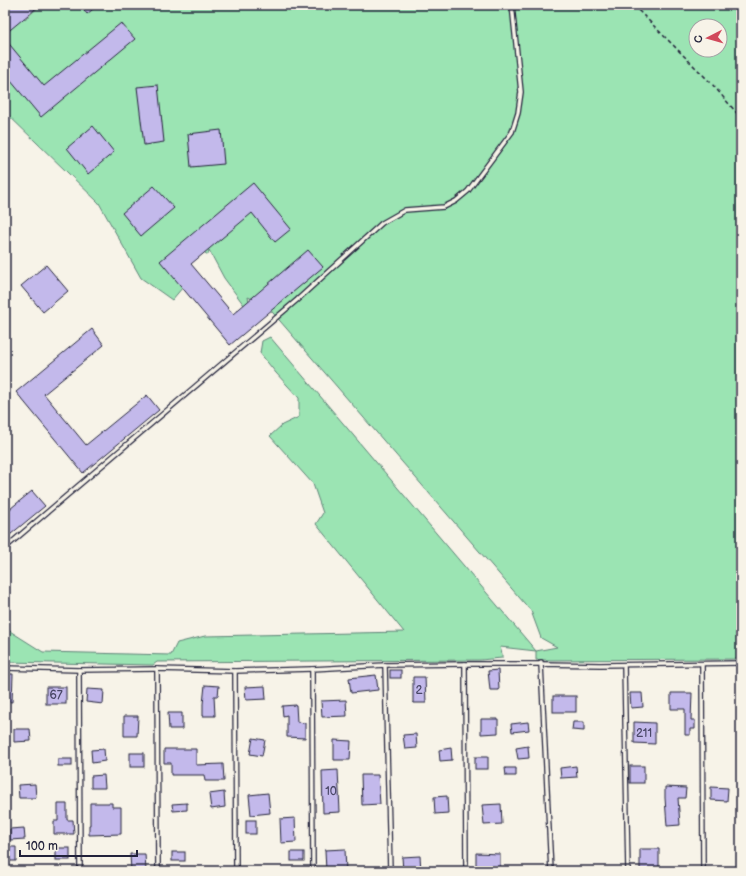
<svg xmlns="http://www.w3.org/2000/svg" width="746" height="876" font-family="'Balsamiq Sans',sans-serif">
	<rect width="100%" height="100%" fill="#f7f3e8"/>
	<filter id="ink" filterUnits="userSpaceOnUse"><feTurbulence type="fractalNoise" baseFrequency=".025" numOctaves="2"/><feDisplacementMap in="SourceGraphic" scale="8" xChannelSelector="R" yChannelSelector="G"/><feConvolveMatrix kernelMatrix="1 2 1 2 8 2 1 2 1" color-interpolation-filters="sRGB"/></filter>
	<g filter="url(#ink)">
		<!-- green -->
		<path fill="#9be4b3" stroke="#5e8377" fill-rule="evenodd" d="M41,5H741V659L536,660V651L500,647L502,654V658L480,660L157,662L153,665L5,662V628L43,652L171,655L177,643L205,636L404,632L316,524L323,513L313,484L270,436L282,425L299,417V398L276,373L260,353L262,341L270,337L536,651L557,647L541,638L531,611L267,306L248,297L252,316L224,278L209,250L208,255L198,248L177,250L188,281L172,300L141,278L99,203L5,112V9L14,8L25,19ZM696,26H720V50H696Z"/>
		<!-- building -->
		<g fill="#c3b9eb" stroke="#22223b">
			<polygon points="5,5 40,5 5,34"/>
			<polygon points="80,5 98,5 87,14"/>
			<polygon points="121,23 135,39 41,117 5,74 5,39 44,86"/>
			<polygon points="158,85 164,142 144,145 137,87"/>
			<polygon points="93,126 114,152 88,174 67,148"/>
			<polygon points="221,130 224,164 191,167 188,134"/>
			<polygon points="253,183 291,229 275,242 252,213 191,264 233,314 308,250 323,267 230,345 160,261"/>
			<polygon points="154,186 174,208 141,236 122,213"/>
			<polygon points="46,265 68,291 43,312 21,286"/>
			<polygon points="92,329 104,345 44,394 86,445 147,395 159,410 83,473 16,392"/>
			<polygon points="32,491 45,506 5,539 5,513"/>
			<rect x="390" y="670" width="11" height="8"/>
			<polygon points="498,670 499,690 490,690 488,671"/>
			<polygon points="5,674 13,674 12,702 5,701"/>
			<polygon points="376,675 378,690 351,693 349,678"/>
			<polygon points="413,677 425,677 426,703 413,703"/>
			<polygon points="205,685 219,686 218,696 214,696 215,716 203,716 203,704"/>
			<polygon points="265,686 266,699 246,700 245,687"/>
			<rect x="46" y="687" width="20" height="17"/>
			<polygon points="87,689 104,690 103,704 86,702"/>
			<polygon points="630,693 642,693 643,707 631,708"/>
			<polygon points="671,693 692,693 691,720 695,720 695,729 690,729 690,735 685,735 685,709 671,709"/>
			<rect x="553" y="696" width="23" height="16"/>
			<polygon points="346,700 347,716 322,717 321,701"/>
			<polygon points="296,705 297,722 305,723 305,738 287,737 287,715 283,716 282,706"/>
			<polygon points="168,713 182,713 182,729 169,729"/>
			<polygon points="124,716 138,716 137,736 124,736"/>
			<polygon points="481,719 498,719 498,733 481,734"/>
			<polygon points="528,722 529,730 512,732 511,724"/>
			<polygon points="573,722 584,722 584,731 572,730"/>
			<polygon points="634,722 655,723 655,744 634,743"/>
			<polygon points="14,729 30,729 31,741 14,742"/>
			<polygon points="416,734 417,748 405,749 403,735"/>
			<polygon points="253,738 265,740 262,756 250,754"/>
			<polygon points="334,740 351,741 350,760 334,760"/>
			<polygon points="528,746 529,758 518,759 516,748"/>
			<polygon points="451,748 452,760 440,761 439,750"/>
			<polygon points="104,749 105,761 92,763 91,750"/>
			<polygon points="164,749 196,749 196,765 223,764 224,781 205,781 204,775 171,775 171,763 164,763"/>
			<rect x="130" y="753" width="14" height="14"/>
			<rect x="475" y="757" width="13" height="12"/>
			<rect x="58" y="759" width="14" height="7"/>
			<polygon points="576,766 577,777 561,778 560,768"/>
			<rect x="630" y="766" width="14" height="17"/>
			<polygon points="505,768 516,768 516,776 506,776"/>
			<polygon points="338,770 340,812 323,813 322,771"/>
			<polygon points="104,775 105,788 91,788 91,776"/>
			<polygon points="361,775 378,775 380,804 362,805"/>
			<polygon points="35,784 36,798 19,798 18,785"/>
			<polygon points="665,787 686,788 685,798 678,798 680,825 667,826 665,798"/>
			<polygon points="711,787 728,788 727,801 711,800"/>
			<polygon points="224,792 225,807 211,809 209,794"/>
			<polygon points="268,793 270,813 251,815 249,795"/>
			<polygon points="447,796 448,813 435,814 434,797"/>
			<polygon points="90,803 112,803 112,807 121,807 121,834 89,835 89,825 90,825"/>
			<polygon points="187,803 187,810 173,811 172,804"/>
			<polygon points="58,804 67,804 67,820 73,820 74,834 54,834 54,821 58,821"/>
			<polygon points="501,804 502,824 484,825 482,805"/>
			<polygon points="295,818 296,842 281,843 280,819"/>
			<rect x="246" y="820" width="10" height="14"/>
			<polygon points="24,828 25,839 10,840 10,829"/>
			<polygon points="8,847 16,847 16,861 9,861"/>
			<rect x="56" y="848" width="14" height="12"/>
			<polygon points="345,849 346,871 326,871 325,850"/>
			<rect x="640" y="849" width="19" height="20"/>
			<rect x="172" y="852" width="13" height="9"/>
			<rect x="291" y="852" width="13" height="9"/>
			<polygon points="476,853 500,854 500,871 476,871"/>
			<polygon points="130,854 145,854 146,871 131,871"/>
			<polygon points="420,856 421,871 403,871 402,857"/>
		</g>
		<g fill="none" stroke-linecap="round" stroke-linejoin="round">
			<defs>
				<g id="service">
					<polyline points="5,548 297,300 382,223 405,210 444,207 456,201 468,191 512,132 518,113 521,92 512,5"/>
					<polyline points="702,664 703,871"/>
					<polyline points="385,665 465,664"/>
					<polyline points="624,665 628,871"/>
					<polyline points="5,668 79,670 157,669"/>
					<polyline points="79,670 80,871"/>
					<polyline points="235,671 312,669"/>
					<polyline points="158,871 157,669 235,671 236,871"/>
					<polyline points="313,871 312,669 385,665 390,871"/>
					<polyline points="466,871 465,664 541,664 541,662"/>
					<polyline points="551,871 541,664 600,665 741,663"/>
				</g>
			</defs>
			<!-- service casing -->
			<use href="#service" stroke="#22223b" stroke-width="6"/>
			<!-- path -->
			<polyline stroke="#22223b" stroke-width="1.5" stroke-dasharray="4 3" stroke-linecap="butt" points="634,5 638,10 712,84 741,118"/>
			<!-- service -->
			<use href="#service" stroke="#f7f3e8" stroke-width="3.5"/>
		</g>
	</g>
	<g text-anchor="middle" stroke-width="4" stroke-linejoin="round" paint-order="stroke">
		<!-- number labels -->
		<g font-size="12" fill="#4a4867">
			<text x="419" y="694">2</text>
			<text x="56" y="699">67</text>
			<text x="644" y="737">211</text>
			<text x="331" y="795">10</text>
		</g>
	</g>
	<!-- margin -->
	<rect width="746" height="876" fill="none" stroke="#f7f3e8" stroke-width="20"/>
	<rect x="10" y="10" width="726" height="856" fill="none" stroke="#22223b" stroke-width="1.5" filter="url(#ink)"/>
	<!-- north arrow -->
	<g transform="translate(708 38) rotate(264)"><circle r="19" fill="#f7f3e8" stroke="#a29fa3"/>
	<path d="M0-3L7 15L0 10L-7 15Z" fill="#d1495b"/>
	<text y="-6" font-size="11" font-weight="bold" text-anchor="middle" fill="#22223b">С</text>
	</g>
	<!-- scale -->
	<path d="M20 850v6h117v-6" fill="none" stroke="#22223b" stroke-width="2"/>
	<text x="26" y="850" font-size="12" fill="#22223b" stroke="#f7f3e8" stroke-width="3" paint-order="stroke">100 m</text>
</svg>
